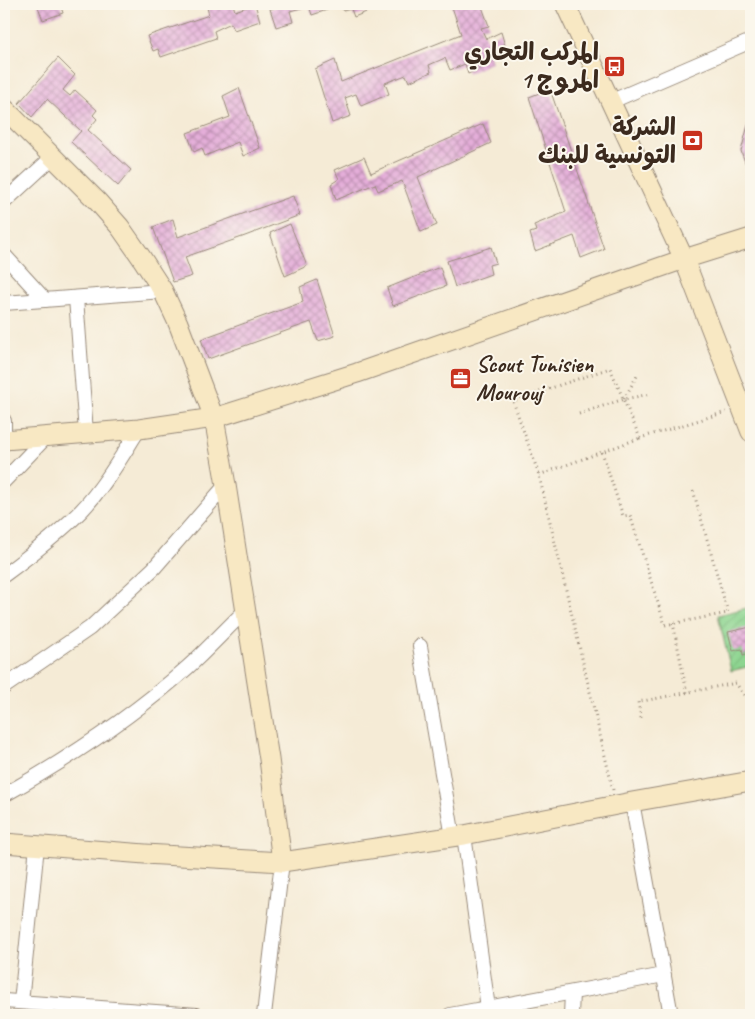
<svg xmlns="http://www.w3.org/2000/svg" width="755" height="1019" font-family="Caveat,'Playpen Sans Arabic',sans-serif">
	<defs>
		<pattern id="garden-furrows" width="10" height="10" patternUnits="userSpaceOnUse" patternTransform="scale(1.25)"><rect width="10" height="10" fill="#8dd590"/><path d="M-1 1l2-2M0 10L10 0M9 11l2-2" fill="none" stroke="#7bb77c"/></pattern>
		<pattern id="building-cross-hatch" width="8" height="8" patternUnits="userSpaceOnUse" patternTransform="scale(1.25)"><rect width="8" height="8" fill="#e4add9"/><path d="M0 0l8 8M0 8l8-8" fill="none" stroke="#ba8daf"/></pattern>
	</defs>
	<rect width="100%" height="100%" fill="#fbf7ec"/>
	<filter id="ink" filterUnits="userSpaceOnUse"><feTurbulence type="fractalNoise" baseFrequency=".02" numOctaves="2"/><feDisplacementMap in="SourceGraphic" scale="10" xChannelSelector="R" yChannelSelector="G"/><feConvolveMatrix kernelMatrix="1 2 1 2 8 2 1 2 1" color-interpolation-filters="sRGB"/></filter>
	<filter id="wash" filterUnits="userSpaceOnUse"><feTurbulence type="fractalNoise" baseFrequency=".0096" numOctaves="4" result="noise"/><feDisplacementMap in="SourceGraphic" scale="20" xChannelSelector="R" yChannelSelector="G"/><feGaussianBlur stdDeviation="1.12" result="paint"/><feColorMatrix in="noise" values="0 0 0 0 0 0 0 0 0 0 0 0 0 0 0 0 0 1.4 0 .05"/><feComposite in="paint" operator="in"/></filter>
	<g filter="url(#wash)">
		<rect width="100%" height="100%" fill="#f5ebd6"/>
		<!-- garden -->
		<polygon fill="url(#garden-furrows)" stroke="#648057" points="751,607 751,666 731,671 718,615"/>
		<g id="blocks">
			<!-- building -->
			<g fill="url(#building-cross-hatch)">
				<polygon points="37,4 60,4 63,13 43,20"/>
				<polygon points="206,4 233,4 235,11 255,4 260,21 234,30 231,23 214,31 216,38 161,57 158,49 153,51 147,36 209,15"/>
				<polygon points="276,4 386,4 354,17 351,9 343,11 342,5 312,15 309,6 290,11 293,22 276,27 270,9 276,7"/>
				<polygon points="451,4 481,4 489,26 481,28 486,39 501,32 506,49 490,56 492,62 468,74 465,64 450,70 445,58 429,65 431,72 409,82 406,75 385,83 389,94 361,106 356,94 345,98 351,116 332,123 315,69 335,60 341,82 461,34"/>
				<polygon points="58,58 75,75 63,90 70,96 75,90 97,110 93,115 97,119 88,130 131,170 118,186 71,142 81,131 47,99 32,117 19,103"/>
				<polygon points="239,88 260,148 243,156 238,142 205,156 202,148 194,152 187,133 230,117 223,96"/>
				<polygon points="550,89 604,249 581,258 574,236 535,251 530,233 536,231 534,225 566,212 529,97"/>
				<polygon points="751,114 751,179 741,151"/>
				<polygon points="483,124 491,143 418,177 437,225 421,232 402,181 378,191 375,184 336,200 331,184 339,179 335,170 364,157 371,173"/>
				<polygon points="293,196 300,215 245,236 185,257 192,276 173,282 153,227 173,219 178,237"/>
				<polygon points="290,224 307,266 285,276 270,233"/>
				<polygon points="491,247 496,263 489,265 491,274 455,287 447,261"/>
				<polygon points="440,267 446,286 393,306 387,288"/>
				<polygon points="317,280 335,336 318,341 311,322 208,359 201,339 303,302 300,287"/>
				<polygon points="751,627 751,653 743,655 742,649 733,651 728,632"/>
			</g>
		</g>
	</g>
	<g filter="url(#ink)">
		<use href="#blocks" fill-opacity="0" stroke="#988a7a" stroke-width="1"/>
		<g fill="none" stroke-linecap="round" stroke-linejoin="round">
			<defs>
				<g id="street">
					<polyline points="612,101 751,41"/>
					<polyline points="4,202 54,156"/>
					<polyline points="4,255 45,300"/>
					<polyline points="76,298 86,433"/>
					<polyline points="4,303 163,291"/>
					<polyline points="4,421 4,440"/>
					<polyline points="4,481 46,437"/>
					<path d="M4,575C31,555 57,535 81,511C104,487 121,457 139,429"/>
					<polyline points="420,646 453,837"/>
					<polyline points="4,687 90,628 154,568 226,485"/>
					<path d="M4,795C70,758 132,717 188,667C208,649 226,629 245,611"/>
					<polyline points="632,802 671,1015"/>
					<polyline points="464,835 488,1008"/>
					<polyline points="4,1001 197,1015"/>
					<polyline points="21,1002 37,846"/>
					<polyline points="264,1015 282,862"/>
					<polyline points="450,1015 664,975"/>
					<polyline points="571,1015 572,993"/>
				</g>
				<g id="secondary">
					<polyline points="565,4 684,259 751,432"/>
					<polyline points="4,108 98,202 120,227 141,257 163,291 178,323 214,418 226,485 269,759 282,862"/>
					<polyline points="4,440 139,429 214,418 357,373 684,259 751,238"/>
					<polyline points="4,843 145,854 282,862 464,835 632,802 751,781"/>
				</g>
			</defs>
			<!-- street casing -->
			<use href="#street" stroke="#988a7a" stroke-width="16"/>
			<!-- secondary casing -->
			<use href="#secondary" stroke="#988a7a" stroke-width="21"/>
			<!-- path -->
			<g stroke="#988a7a" stroke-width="3" stroke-dasharray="1 4" stroke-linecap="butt">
				<polyline points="624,399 638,374"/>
				<polyline points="579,414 624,399 651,394"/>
				<polyline points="602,452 623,516 630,515 665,625 728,613 693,490"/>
				<polyline points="539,475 640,438"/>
				<polyline points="673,623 687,693"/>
				<polyline points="641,718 638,702 736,683 751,706"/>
				<polyline points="613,790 539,475 513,401 610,368 640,438 726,412"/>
			</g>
			<!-- street -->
			<use href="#street" stroke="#fff" stroke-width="14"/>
			<!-- secondary -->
			<use href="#secondary" stroke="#f8e8c3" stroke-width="19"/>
		</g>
	</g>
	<!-- icons -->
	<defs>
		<symbol id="bus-square" viewBox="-11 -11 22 22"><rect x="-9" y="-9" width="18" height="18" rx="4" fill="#c8321e" stroke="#fbf7ec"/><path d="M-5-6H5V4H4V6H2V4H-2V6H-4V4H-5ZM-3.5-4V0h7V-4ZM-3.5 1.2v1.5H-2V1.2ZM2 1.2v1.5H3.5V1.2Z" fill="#fff"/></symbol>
		<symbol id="bank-square" viewBox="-11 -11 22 22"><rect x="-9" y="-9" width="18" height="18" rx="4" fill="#c8321e" stroke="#fbf7ec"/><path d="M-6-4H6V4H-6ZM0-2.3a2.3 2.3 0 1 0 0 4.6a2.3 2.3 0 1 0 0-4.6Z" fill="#fff"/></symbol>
		<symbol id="office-square" viewBox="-11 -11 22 22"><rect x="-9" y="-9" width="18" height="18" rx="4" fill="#c8321e" stroke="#fbf7ec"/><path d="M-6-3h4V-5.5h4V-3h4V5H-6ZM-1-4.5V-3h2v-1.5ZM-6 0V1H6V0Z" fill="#fff"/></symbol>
	</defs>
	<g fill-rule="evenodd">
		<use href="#bus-square" x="602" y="54" width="25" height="25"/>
		<use href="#bank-square" x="680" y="128" width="25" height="25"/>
		<use href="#office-square" x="448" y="366" width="25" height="25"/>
	</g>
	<g text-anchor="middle" stroke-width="4" stroke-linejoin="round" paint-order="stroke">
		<!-- poi labels -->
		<g font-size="24" font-weight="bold" fill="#3b2a1e" stroke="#fbf7ec" text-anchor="end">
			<text x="599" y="60">المركب التجاري<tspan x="599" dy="28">المروج 1</tspan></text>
			<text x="676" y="135">الشركة<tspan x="676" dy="28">التونسية للبنك</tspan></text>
			<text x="476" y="372" text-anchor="start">Scout Tunisien<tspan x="476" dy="28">Mourouj</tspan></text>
		</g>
	</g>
	<!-- margin -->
	<rect width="755" height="1019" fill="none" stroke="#fbf7ec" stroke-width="20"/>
</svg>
